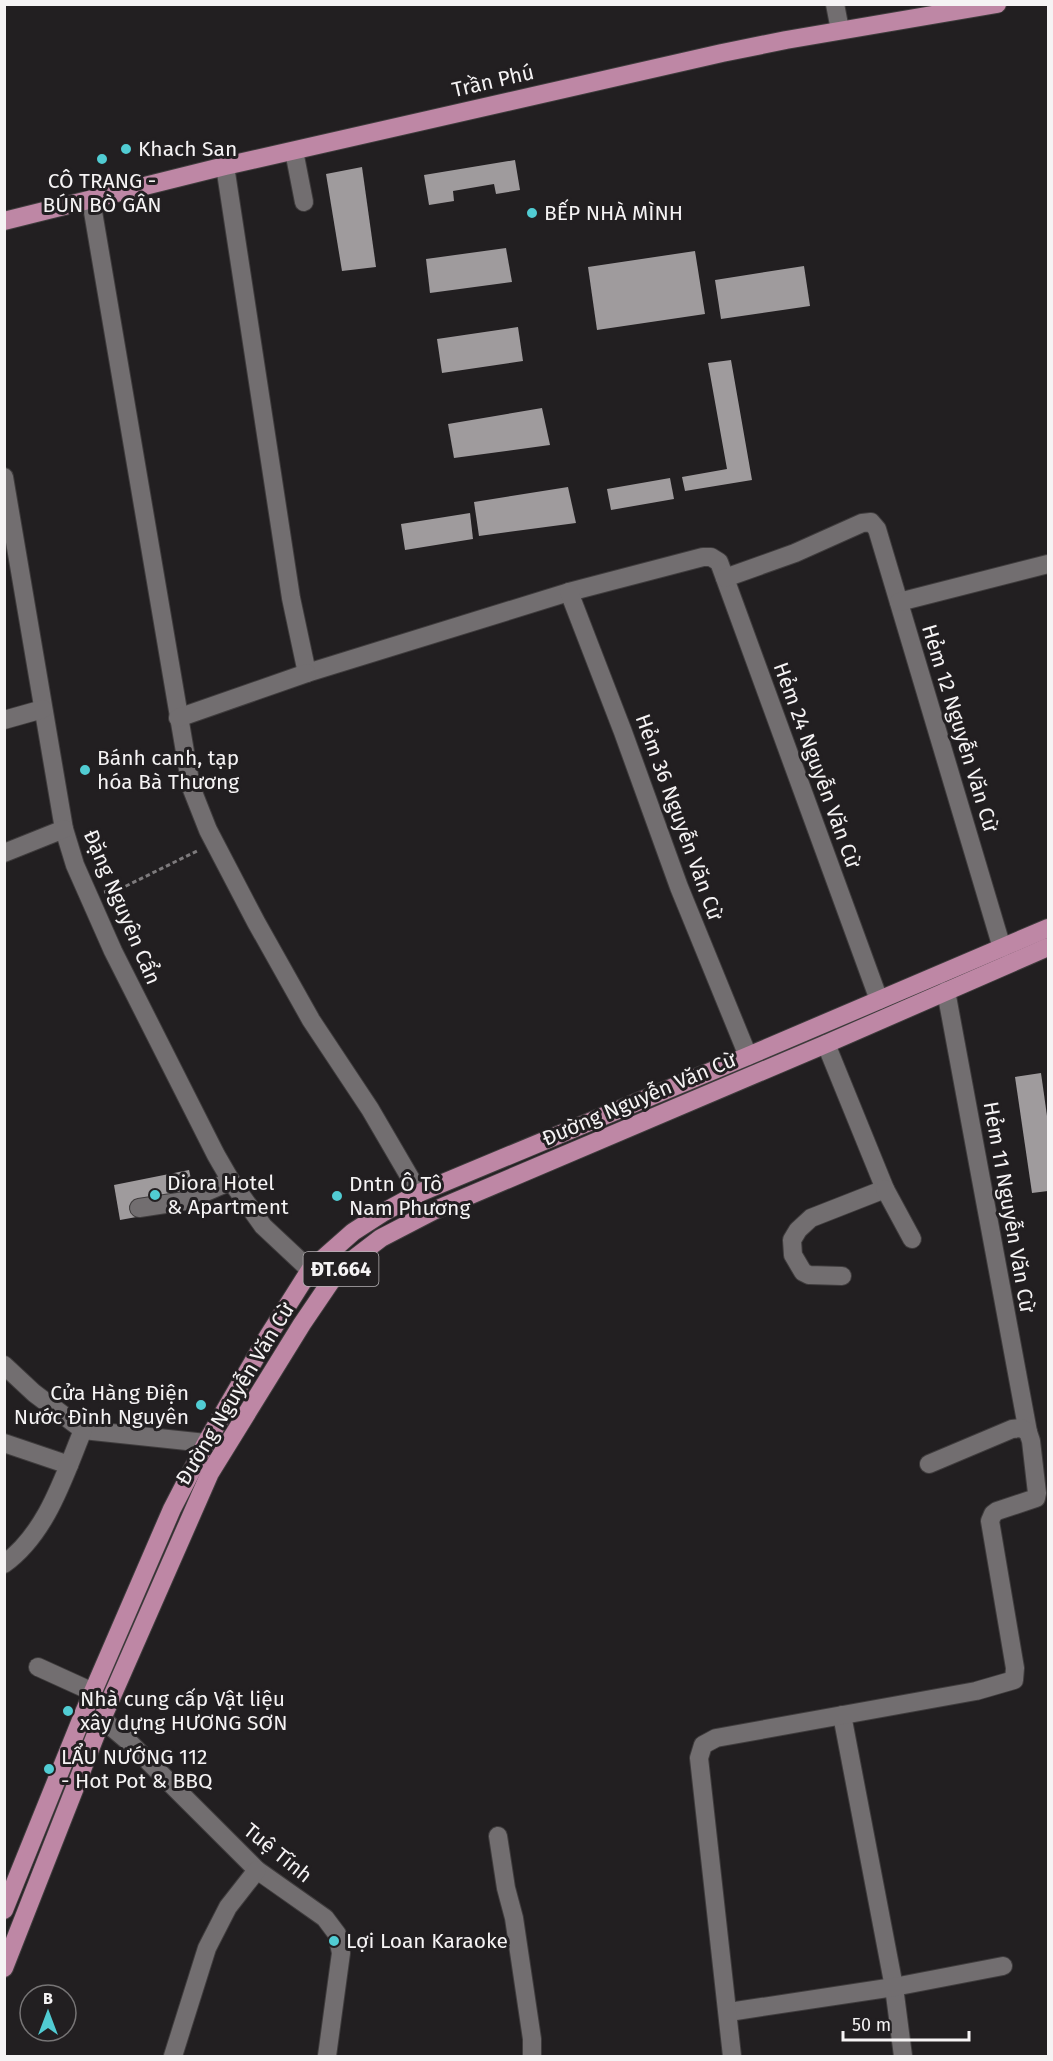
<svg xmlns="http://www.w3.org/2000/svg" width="1053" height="2061" font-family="'Fira Sans',sans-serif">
	<rect width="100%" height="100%" fill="#221f21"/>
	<!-- building -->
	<g fill="#9f9b9d">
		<polygon points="515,160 520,190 496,194 494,184 453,191 454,201 429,205 424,175"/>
		<polygon points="362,167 376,267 342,271 326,174"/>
		<polygon points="506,248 512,282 430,293 426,259"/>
		<polygon points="695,251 705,314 597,330 588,267"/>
		<polygon points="804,266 810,306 721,319 715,280"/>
		<polygon points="518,327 523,361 442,373 437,339"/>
		<polygon points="731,360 752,480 685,491 682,477 727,469 708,363"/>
		<polygon points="542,408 550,445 454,458 448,424"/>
		<polygon points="670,478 674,499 611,510 607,489"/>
		<polygon points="568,487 576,523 479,536 474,502"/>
		<polygon points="470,513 473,539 405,550 401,524"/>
		<polygon points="1041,1073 1048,1123 1048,1191 1032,1193 1015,1077"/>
		<polygon points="189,1170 197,1206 120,1220 114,1185"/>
	</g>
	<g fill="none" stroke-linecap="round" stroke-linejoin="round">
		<defs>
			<g id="minor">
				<polyline points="835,4 840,30"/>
				<polyline points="294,151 304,202"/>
				<polyline points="225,166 291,598 307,673 569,592 703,557 711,557 719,562 879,1000"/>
				<polyline points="91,200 191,787 208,830 256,922 311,1020 370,1109 419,1193"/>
				<polyline points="4,477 64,829 75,865 113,951 216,1155 231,1181 263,1226 310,1270"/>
				<polyline points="725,578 795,553 862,523 871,522 877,529 1002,948"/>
				<polyline points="569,592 623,732 679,887 748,1056"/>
				<polyline points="899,602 1048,564"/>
				<polyline points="178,718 307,673"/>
				<polyline points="4,720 43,709"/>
				<polyline points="4,853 64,829"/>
				<polyline points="946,991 1028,1432"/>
				<polyline points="826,1044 885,1189 811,1218 798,1230 792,1240 793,1255 803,1272 809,1275 842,1276"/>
				<polyline points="885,1189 912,1239"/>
				<polyline points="139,1208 185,1201 231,1181"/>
				<polyline points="4,1365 34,1393 83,1430"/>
				<polyline points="83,1430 206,1443"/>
				<polyline points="4,1443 69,1465"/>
				<path d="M4,1564C47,1533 64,1476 83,1430"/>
				<polyline points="38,1667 93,1692"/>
				<polyline points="842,1715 894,1987 903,2056"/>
				<polyline points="102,1719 128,1741 257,1870 325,1918 337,1934 341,1953 327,2056"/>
				<polyline points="498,1836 506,1888 514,1918 532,2039 532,2056"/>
				<polyline points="729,2012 894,1987 1003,1966"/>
				<polyline points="173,2056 207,1948 228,1907 257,1870"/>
				<polyline points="732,2056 699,1758 703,1745 716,1738 976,1691 1014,1680 1015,1668 990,1521 993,1514 997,1511 1036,1498 1037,1493 1031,1441 1028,1432 1021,1428 1012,1429 929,1464"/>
			</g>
			<g id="major">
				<polyline points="4,221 225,166 722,53 786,40 997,4"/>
				<polyline points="4,1910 85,1710 172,1509 206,1443 267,1338 310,1270 353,1232 384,1212 419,1193 748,1056 1048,928"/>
				<polyline points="4,1968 102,1719 210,1473 302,1324 338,1271 381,1238 433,1211 826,1044 1048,947"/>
			</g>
		</defs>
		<!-- minor casing -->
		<use href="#minor" stroke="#3f3c3d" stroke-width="20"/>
		<!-- major casing -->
		<use href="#major" stroke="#3f3c3d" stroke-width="20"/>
		<!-- path -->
		<polyline stroke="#7d7a7c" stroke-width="3" stroke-dasharray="4.5 3" stroke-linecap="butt" points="104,892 120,889 199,850"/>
		<!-- minor -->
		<use href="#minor" stroke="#726e70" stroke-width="18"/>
		<!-- major -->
		<use href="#major" stroke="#be87a5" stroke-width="18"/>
	</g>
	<!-- markers -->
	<g fill="#51ccd3" stroke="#221f21" stroke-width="2">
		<circle cx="126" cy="149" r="6"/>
		<circle cx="102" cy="159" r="6"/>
		<circle cx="532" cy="213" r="6"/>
		<circle cx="85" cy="770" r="6"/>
		<circle cx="155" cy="1195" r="6"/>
		<circle cx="337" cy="1196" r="6"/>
		<circle cx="201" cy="1405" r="6"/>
		<circle cx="68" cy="1711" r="6"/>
		<circle cx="49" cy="1769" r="6"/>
		<circle cx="334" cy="1941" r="6"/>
	</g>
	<g text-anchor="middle" stroke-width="6" stroke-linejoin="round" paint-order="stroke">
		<!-- shield labels -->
		<rect fill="#221f21" stroke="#b6b3b5" stroke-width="1.5" x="303.5" y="1252" width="75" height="34" rx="4.5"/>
		<g font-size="20" font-weight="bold" fill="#f5f3f4">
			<text x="341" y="1276">ĐT.664</text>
		</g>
		<!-- street labels -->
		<g font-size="21" fill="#f5f3f4" stroke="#221f21">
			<text transform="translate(493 81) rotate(-13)" y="7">Trần Phú</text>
			<text transform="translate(960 728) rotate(73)" y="7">Hẻm 12 Nguyễn Văn Cừ</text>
			<text transform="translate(817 765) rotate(70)" y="7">Hẻm 24 Nguyễn Văn Cừ</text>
			<text transform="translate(679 817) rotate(70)" y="7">Hẻm 36 Nguyễn Văn Cừ</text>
			<text transform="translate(122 907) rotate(67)" y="7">Đặng Nguyên Cẩn</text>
			<text transform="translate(639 1099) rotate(-23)" y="7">Đường Nguyễn Văn Cừ</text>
			<text transform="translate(1009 1207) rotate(80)" y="7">Hẻm 11 Nguyễn Văn Cừ</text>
			<text transform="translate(235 1394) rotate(-59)" y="7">Đường Nguyễn Văn Cừ</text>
			<text transform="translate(278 1853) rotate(39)" y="7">Tuệ Tĩnh</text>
		</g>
		<!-- poi labels -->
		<g font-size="21" fill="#f5f3f4" stroke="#221f21" text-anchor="start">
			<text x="138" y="156">Khach San</text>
			<text x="102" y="188" text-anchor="middle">CÔ TRANG -<tspan x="102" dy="24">BÚN BÒ GÂN</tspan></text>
			<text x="544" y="220">BẾP NHÀ MÌNH</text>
			<text x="97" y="765">Bánh canh, tạp<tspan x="97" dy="24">hóa Bà Thương</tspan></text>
			<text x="167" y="1190">Diora Hotel<tspan x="167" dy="24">&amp; Apartment</tspan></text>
			<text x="349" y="1191">Dntn Ô Tô<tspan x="349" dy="24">Nam Phương</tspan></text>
			<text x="189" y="1400" text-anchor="end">Cửa Hàng Điện<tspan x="189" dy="24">Nước Đình Nguyên</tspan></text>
			<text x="80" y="1706">Nhà cung cấp Vật liệu<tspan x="80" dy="24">xây dựng HƯƠNG SƠN</tspan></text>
			<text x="61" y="1764">LẨU NƯỚNG 112<tspan x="61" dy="24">- Hot Pot &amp; BBQ</tspan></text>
			<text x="346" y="1948">Lợi Loan Karaoke</text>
		</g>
	</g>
	<!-- border -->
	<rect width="1053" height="2061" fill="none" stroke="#f5f3f4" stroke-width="12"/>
	<!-- north arrow -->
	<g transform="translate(48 2013)"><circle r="28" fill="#221f21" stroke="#767475" stroke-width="1.5"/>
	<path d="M0-4.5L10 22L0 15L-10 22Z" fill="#51ccd3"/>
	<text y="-9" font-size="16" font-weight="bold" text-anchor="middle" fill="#f5f3f4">B</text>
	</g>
	<!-- scale -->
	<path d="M843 2031v9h126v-9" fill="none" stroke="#f5f3f4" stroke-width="3"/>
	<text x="852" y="2031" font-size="18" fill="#f5f3f4" stroke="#221f21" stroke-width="4.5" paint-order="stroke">50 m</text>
</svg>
